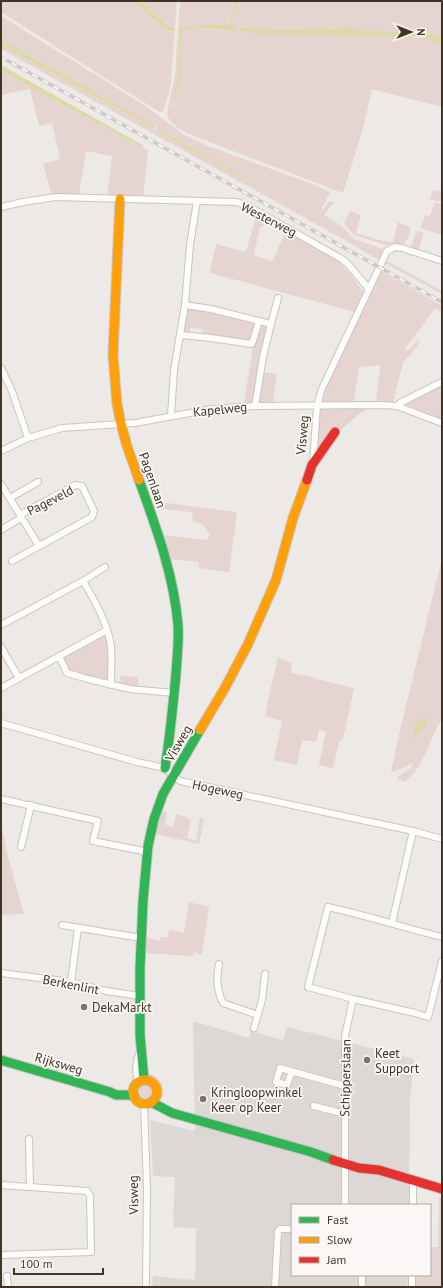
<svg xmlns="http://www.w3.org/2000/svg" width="443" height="1288" font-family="'PT Sans',sans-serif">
	<rect width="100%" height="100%" fill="#ece9e7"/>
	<!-- built -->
	<polygon fill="#ddd8d5" points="193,1021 249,1038 251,1031 283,1040 287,1027 414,1059 410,1101 409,1205 292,1205 292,1275 408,1275 407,1287 152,1287 153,1276 195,1280 196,1228 173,1227 175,1177 153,1176 150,1120 195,1131"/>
	<!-- green -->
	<g fill="#e5d4d0">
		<polygon points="1,1 134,1 170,32 174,31 141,1 177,1 171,81 169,93 163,111 160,112 153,108 1,12"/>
		<path d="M180,1H236L227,25H205L180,28L179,68L171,110H172L181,70L182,32L183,30L203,28L234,31L231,23L239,1H442V39L427,33L357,30L352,28L278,30L243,27L240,28L239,29L310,35H362L429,38L434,41L442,47V107L372,89L363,128L343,193L194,136C185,132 169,125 167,114L175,75Z"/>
		<polygon points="1,16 147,107 184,135 208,146 312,184 330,192 322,208 321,212 329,202 333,202 334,204 331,205 324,215 342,226 354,239 383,249 380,259 377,259 352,244 1,49 1,45 154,128 190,150 258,185 257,184 245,177 1,40"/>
		<polygon points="1,71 143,148 148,150 143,197 107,196 112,156 86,151 79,195 55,195 51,193 43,164 60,159 52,123 39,126 30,89 1,95"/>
		<polygon points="433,190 442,192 442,202 430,199"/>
		<polygon points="435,202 442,204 442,235 421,228 425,215 430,216"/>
		<path d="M350,211L361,215L356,233L383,241L393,242L398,222L410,227C411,233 407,241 402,245L392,244L386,245L354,235L344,223Z"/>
		<polygon points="257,213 269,219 264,226 260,227 254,255 272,262 286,231 337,259 351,275 364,293 355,312 210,273 216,244 246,252"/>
		<polygon points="417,231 424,233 418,251 413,249 411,246"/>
		<polygon points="385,260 442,291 442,294 385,263"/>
		<polygon points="381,271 442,306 442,312 435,308 407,346 405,349 408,351 418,340 420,341 412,353 403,362 393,403 376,402 380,365 359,367 353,404 326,404 323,402 322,397 327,384"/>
		<polygon points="189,308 208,310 251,321 255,327 251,340 249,341 202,335 202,329 190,328 190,333 189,334 183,332 187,309"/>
		<polygon points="263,324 268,328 254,400 250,404 244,404 253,346 255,341 257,341 259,331 258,331 261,325"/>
		<polygon points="262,372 277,374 273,404 260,404 258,402"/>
		<polygon points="442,385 442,419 423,412 407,404"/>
		<path d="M368,408C346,422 333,439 315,458L320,409Z"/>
		<polygon points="151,501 237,512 229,572 199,568 199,562 169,559 161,535 207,540 210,533 202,524 193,521 192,512 153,508"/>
		<polygon points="441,563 442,720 438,725 420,765 413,774 404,782 396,778 411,768 413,763 403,768 391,772 400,730"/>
		<polygon points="103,635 107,637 110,651 109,677 105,680 102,680 69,671 63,660 65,656"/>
		<polygon points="278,657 292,663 291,673 316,678 316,679 354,688 343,739 339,742 333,768 319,765 326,732 319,730 316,742 302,740 297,765 274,760 282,721 265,716 270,691"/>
		<polygon points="120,676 138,677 138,687 121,685"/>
		<polygon points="161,811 167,812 165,823 166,825 173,827 176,814 187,817 191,821 187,838 196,841 200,818 204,819 199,844 156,834"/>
		<polygon points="1,825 8,857 24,914 1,915"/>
		<polygon points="189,902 209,907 202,955 194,952 193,956 144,953 147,937 160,941 161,937 168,937 169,930 184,933"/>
		<path d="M146,1073C159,1075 166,1086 162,1098C159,1094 160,1087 156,1083C153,1079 149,1077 146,1073Z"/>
		<circle cx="145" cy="1092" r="8"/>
		<polygon points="439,1197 442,1199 442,1287 415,1287 415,1275 430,1275 430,1247 438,1247"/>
	</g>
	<!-- water -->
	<g fill="#dbdaa7">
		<polygon points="134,1 141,1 167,25 174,28 174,31 168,31"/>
		<polygon points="236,1 239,1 231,23 232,25 235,26 235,31 203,28 183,30 182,32 181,70 179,81 171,111 179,68 180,28 205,25 227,25 229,22"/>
		<polygon points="240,27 278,30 352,28 357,30 427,33 441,38 442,47 434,41 423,37 266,34 239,31"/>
		<polygon points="1,40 155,126 154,128 1,45"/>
		<polygon points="1,65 144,146 143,148 1,71"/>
		<polygon points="157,128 245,177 257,184 258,185 190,150 157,130"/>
		<path d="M424,718L426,719V724L415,739L413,737C413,728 414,721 424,718Z"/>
	</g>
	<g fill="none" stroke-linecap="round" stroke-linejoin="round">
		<defs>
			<g id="street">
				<polyline points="1,207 23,202 56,197 237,202 250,207 340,258 347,263 369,289"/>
				<polyline points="185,305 211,309 271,324 263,357 255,406"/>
				<polyline points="271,324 278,298"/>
				<polyline points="180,335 211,338 252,344 259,321"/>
				<polyline points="1,368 12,391 28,438"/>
				<polyline points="397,406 400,403 442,382"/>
				<polyline points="171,416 174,370 185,305 190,245 197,201"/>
				<polyline points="1,451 28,438 62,428 135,423 212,409 255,406 384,405 397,406 442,423"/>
				<polyline points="313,463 317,406 321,391 387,251 395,247 402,248 442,261"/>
				<polyline points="1,484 39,546"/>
				<polyline points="10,498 38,482"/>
				<polyline points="1,530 21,518"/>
				<polyline points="12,561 92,517 94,511 82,486 75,485 20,515"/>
				<path d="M83,581C94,599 109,626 111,647C112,659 111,672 111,685"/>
				<polyline points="1,625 83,581 105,567"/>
				<polyline points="1,647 19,678"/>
				<polyline points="59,656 67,673 88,679 130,689 174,693"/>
				<polyline points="1,688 107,630"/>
				<polyline points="1,723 137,762 165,768 180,781 413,831 442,839"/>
				<polyline points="1,799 98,821 93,841 148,852"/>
				<polyline points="21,847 31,805"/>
				<polyline points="392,923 413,831"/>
				<polyline points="62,925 141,938"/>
				<path d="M442,937C404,928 366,915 328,907L308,987L353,999L415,1013L428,1017L442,961"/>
				<path d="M219,964C216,978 217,991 223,1003L258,1015"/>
				<polyline points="1,973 71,982 106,991 140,996"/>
				<polyline points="71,982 78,928"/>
				<polyline points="254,1028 262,1000 265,974"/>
				<polyline points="292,1071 287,1085 276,1082 280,1068 345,1086"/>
				<path d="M138,1082C135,1071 135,1062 140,1052"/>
				<polyline points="144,1103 147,1187 146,1287"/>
				<polyline points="314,1106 345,1114"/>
				<polyline points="29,1139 30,1187"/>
				<polyline points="1,1185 87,1191 90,1196 91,1252 1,1255"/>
				<polyline points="345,1205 345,1036 353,999"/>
				<polyline points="413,1205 413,1180"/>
				<polyline points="412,1275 412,1287"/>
				<polyline points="7,1276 8,1287"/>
				<polyline points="275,1287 278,1231 280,1229 292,1229"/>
				<polyline points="362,1287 362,1275"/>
			</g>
			<g id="fast">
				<path d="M139,480C156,527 174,575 178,625C179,641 177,658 176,674C173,705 170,737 165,768"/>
				<polyline points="1,1060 110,1092 116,1095 134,1095"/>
				<polyline points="144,1080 140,1035 140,968 143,901 148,846 154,819 163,794 200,730"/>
				<polyline points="151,1102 172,1113 311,1152 333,1160"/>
			</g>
			<g id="slow">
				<polyline points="120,199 113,355 117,404 121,424 127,446 139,480"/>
				<polyline points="200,730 226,686 248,644 276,580 293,518 307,480"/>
				<circle cx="145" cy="1092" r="12"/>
			</g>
			<g id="jam">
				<polyline points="307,480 312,465 335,432"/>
				<polyline points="333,1160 359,1168 379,1170 442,1189"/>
			</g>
		</defs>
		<!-- street casing -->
		<use href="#street" stroke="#c8c5c3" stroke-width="8"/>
		<!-- fast casing -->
		<use href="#fast" stroke="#c8c5c1" stroke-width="11"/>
		<!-- slow casing -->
		<use href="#slow" stroke="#c8c5c1" stroke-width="11"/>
		<!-- jam casing -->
		<use href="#jam" stroke="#c8c5c1" stroke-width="11"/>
		<!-- street -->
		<use href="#street" stroke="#fcfcfb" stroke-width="6"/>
		<!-- fast -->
		<use href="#fast" stroke="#30b455" stroke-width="9"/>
		<!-- slow -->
		<use href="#slow" stroke="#ff9f0a" stroke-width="9"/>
		<!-- jam -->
		<use href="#jam" stroke="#e5322d" stroke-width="9"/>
		<defs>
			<polyline id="rail" points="1,57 442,302"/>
		</defs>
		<!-- rail casing -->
		<use href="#rail" stroke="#cdcac8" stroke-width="3.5"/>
		<!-- rail -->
		<use href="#rail" stroke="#faf7f6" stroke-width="2" stroke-dasharray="6" stroke-linecap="butt"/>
	</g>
	<!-- markers -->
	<g fill="#7d7468" stroke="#faf7f6" stroke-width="1.5">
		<circle cx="84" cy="1007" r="4"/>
		<circle cx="367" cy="1060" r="4"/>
		<circle cx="203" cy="1099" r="4"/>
	</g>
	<g text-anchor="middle" stroke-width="3.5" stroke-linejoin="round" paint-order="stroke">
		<!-- street labels -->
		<g font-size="13" fill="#413523" stroke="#faf7f6">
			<text transform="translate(269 219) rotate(27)" y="5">Westerweg</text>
			<text transform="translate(220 409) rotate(-6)" y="5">Kapelweg</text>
			<text transform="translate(302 435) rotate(-85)" y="5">Visweg</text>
			<text transform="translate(153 480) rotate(71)" y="5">Pagenlaan</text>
			<text transform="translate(50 500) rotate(-27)" y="5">Pageveld</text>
			<text transform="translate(178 743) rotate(-60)" y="5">Visweg</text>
			<text transform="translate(218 789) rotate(12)" y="5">Hogeweg</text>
			<text transform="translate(71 984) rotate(11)" y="5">Berkenlint</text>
			<text transform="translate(59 1063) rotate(16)" y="5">Rijksweg</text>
			<text transform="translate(345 1078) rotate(-89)" y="5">Schipperslaan</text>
			<text transform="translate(133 1195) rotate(-91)" y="5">Visweg</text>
		</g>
		<!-- poi labels -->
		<g font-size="13" fill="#413523" stroke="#faf7f6" text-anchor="start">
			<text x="92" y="1012">DekaMarkt</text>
			<text x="375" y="1058">Keet<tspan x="375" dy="15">Support</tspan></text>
			<text x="211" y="1097">Kringloopwinkel<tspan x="211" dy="15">Keer op Keer</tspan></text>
		</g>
	</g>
	<!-- border -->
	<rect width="443" height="1288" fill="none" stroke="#413523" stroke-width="4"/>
	<!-- legend -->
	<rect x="291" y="1204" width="140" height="72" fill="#faf7f6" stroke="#b0a9a2"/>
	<rect x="299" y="1217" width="20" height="6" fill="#30b455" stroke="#b0a9a2"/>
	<text x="327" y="1224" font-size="12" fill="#413523">Fast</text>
	<rect x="299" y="1237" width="20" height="6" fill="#ff9f0a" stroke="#b0a9a2"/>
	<text x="327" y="1244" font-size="12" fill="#413523">Slow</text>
	<rect x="299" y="1257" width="20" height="6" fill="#e5322d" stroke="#b0a9a2"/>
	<text x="327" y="1264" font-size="12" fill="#413523">Jam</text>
	<!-- north arrow -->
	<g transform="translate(411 32) rotate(90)" stroke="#faf7f6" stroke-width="3" paint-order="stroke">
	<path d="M0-3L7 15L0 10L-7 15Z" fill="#413523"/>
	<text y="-6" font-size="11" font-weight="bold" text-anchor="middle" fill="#413523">N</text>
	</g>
	<!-- scale -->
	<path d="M14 1268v6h89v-6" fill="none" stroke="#413523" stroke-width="2"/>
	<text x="20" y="1268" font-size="12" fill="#413523" stroke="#faf7f6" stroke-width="3" paint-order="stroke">100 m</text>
</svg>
